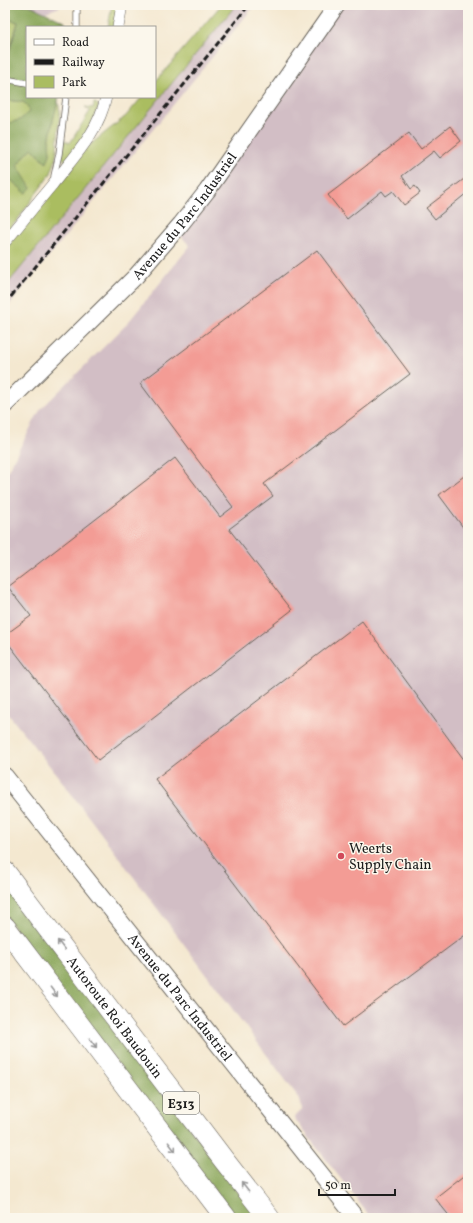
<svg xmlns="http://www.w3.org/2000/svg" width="473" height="1223" font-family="Vollkorn,serif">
	<rect width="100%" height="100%" fill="#fbf7ec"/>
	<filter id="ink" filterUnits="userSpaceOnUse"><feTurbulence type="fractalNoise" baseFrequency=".025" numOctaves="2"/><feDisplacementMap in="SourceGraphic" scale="8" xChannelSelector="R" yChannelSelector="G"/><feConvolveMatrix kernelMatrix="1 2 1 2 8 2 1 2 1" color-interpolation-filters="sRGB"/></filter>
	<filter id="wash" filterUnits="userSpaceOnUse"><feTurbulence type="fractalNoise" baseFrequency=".012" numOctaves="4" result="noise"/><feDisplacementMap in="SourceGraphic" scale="16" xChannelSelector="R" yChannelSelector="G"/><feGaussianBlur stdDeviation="0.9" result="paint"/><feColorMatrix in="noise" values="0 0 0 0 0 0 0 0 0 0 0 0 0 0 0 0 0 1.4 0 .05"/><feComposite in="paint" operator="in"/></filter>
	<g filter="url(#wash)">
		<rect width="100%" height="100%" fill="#f4e8d0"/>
		<!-- industrial -->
		<g fill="#d2bec5">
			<polygon points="5,5 61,5 60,7 18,22 7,57 5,58"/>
			<polygon points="236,5 255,5 5,310 5,287"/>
			<polygon points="329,5 468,5 468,1218 371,1218 294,1118 303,1109 299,1098 64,784 5,710 5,476 40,410 126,325 190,246 171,225 213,173"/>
		</g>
		<!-- green -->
		<g fill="#aabd61" stroke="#636c3e">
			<polygon points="112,5 118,5 114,27 108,27"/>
			<polygon points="221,5 236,5 5,287 5,248 87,147 126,116 142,97 155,97 155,82"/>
			<polygon points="5,19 18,22 7,57 5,58"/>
			<polygon points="5,100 23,102 27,105 30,111 20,120 5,124"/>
			<polygon points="58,101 60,112 57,150 55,162 51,173 16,222 5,232 5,175 26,193 17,165 32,148 46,163 50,154 49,143 53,120"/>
			<polygon points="94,102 99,106 89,130 66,161 61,157 64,140 70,143 90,111 85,107 93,108"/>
		</g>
		<!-- forest -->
		<g fill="#87a457" stroke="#52603a">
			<polygon points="5,5 29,5 65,22 65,27 27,27 27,97 59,97 53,120 49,143 50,154 47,163 32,148 17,165 31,188 26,193 5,175 5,124 20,120 30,111 27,105 23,102 5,100 5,58 8,57 18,22 5,19"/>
			<polygon points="5,884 258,1218 235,1218 5,916"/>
		</g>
		<g id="blocks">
			<!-- building -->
			<g fill="#f39c95">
				<polygon points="450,126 461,141 440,158 434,151 402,176 411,189 415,186 420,193 404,205 393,191 386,196 382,191 347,219 328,195 409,133 421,149"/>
				<polygon points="468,176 468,192 435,219 426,208"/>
				<polygon points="317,250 410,374 264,484 273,496 229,529 292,610 98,760 5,639 5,635 31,616 8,587 175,458 220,517 233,507 140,383"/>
				<polygon points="468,473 468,534 439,495"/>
				<polygon points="362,621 468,765 468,933 343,1026 155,779"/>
				<polygon points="468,1172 468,1218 451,1218 435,1198"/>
			</g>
		</g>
	</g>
	<g filter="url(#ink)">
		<use href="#blocks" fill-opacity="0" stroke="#68635b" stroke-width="1"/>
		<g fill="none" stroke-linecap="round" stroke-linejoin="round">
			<defs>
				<g id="lane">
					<polyline points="77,27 77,6 79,5"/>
					<polyline points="5,79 27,83"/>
					<polyline points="56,179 54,176 59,154 66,97"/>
				</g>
				<g id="street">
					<polyline points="118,27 122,5"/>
					<path d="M5,242C21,223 36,204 52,185C73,158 99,132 106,97"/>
				</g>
				<g id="secondary">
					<path id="s1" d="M5,405L136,276L181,224L207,191L337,5"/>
					<path id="s2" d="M5,776L356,1218"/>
				</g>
				<g id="highway">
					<path id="s3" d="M5,872L223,1159L269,1218"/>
					<polyline points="5,927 226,1218"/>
				</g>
			</defs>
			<!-- lane casing -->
			<use href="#lane" stroke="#68635b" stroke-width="7"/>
			<!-- street casing -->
			<use href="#street" stroke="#68635b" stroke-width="12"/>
			<!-- secondary casing -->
			<use href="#secondary" stroke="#68635b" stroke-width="18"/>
			<!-- highway casing -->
			<use href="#highway" stroke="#68635b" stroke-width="22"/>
			<!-- lane -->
			<use href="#lane" stroke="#fff" stroke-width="5.5"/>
			<!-- street -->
			<use href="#street" stroke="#fff" stroke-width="11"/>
			<!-- secondary -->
			<use href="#secondary" stroke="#fff" stroke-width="16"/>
			<!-- highway -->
			<use href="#highway" stroke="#fff" stroke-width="21"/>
			<!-- rail -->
			<polyline stroke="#1c1c1c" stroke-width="3" stroke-dasharray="6 3" stroke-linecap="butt" points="5,304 249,5"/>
		</g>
		<!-- one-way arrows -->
		<defs><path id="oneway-shaft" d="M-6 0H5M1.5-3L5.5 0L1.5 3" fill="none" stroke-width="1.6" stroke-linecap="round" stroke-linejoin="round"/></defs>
		<g stroke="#999">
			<use href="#oneway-shaft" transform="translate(61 945) rotate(-127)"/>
			<use href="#oneway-shaft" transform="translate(54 992) rotate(53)"/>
			<use href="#oneway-shaft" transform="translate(93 1043) rotate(53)"/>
			<use href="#oneway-shaft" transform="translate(172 1147) rotate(53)"/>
			<use href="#oneway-shaft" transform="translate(245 1187) rotate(-128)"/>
		</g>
	</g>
	<!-- markers -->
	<circle fill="#d1495b" stroke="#fbf7ec" stroke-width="1.5" cx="341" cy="856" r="4"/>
	<g text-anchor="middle" stroke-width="3" stroke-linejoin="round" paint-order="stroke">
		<!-- shield labels -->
		<rect fill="#fbf7ec" stroke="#5f5e5a" stroke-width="1" x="163" y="1092" width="36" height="22" rx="3"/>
		<g font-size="13" font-weight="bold" fill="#1c1c1c">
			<text x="181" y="1108">E313</text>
		</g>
		<!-- street labels -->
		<g font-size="14" fill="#1c1c1c" stroke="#fbf7ec">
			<text dy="5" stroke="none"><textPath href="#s1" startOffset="261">Avenue du Parc Industriel</textPath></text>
			<text dy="5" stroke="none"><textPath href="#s2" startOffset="282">Avenue du Parc Industriel</textPath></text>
			<text dy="5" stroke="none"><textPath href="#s3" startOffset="182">Autoroute Roi Baudouin</textPath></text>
		</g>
		<!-- poi labels -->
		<g font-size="14" fill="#1c1c1c" stroke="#fbf7ec" text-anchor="start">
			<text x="349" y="853">Weerts<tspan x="349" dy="16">Supply Chain</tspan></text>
		</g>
	</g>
	<!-- margin -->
	<rect width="473" height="1223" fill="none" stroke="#fbf7ec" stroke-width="20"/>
	<!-- legend -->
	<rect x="26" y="26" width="130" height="72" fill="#fbf7ec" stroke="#a29f99"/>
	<rect x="34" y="39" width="20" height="6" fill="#ffffff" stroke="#a29f99"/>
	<text x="62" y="46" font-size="12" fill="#1c1c1c">Road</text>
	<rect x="34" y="59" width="20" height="6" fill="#1c1c1c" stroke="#a29f99"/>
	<text x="62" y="66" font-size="12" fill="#1c1c1c">Railway</text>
	<rect x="34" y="76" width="20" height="12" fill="#aabd61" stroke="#a29f99"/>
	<text x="62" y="86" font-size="12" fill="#1c1c1c">Park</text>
	<!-- scale -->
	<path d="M319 1189v6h76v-6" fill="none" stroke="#1c1c1c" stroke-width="2"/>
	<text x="325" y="1189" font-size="12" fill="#1c1c1c" stroke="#fbf7ec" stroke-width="3" paint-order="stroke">50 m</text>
</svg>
